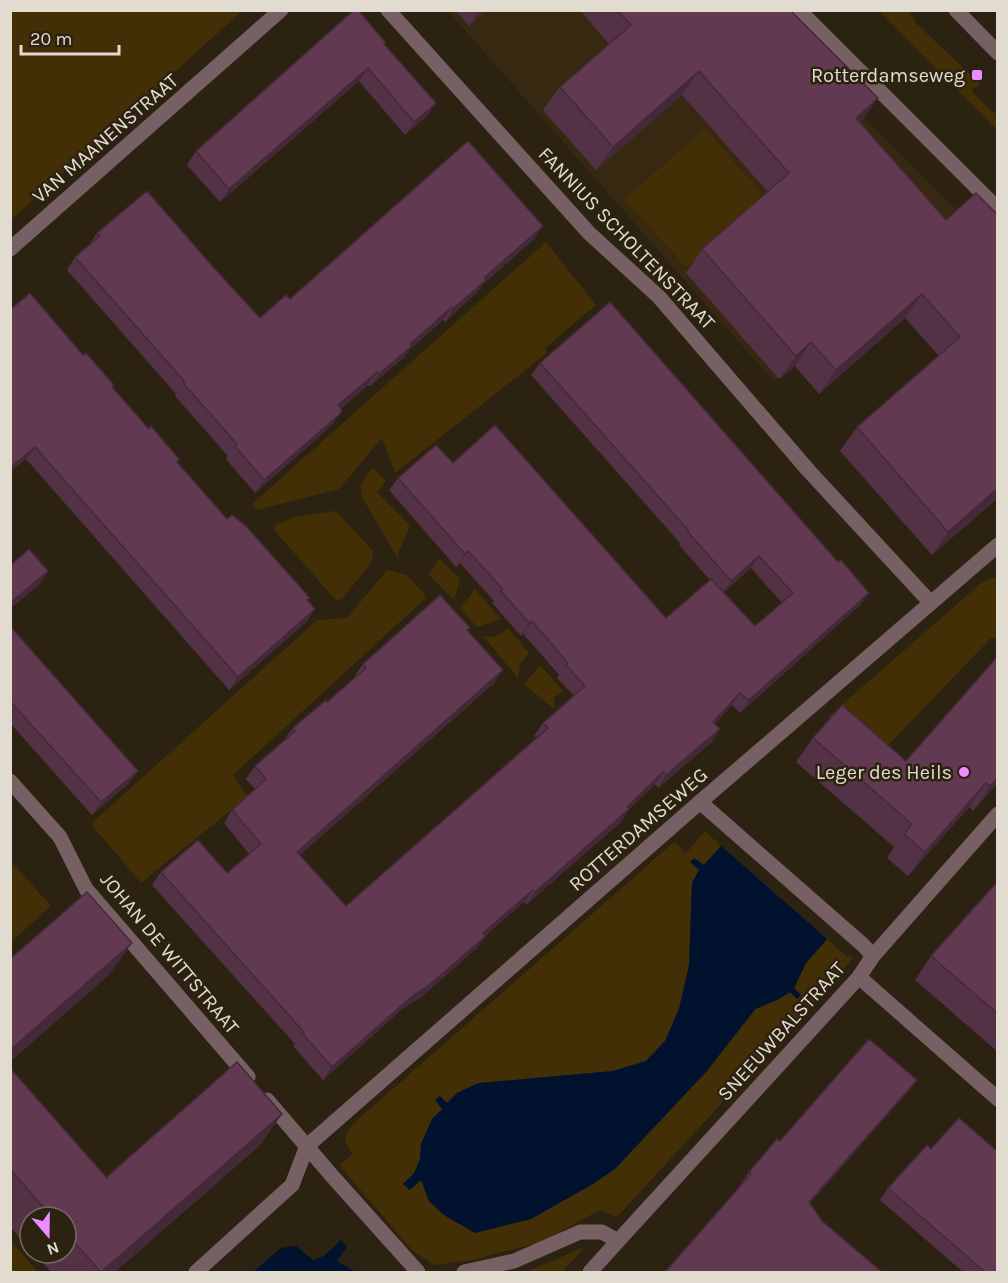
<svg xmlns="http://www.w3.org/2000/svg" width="1008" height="1283" font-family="Karla,sans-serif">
	<rect width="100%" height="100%" fill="#2c2211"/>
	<!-- built -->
	<polygon fill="#372911" points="448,11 755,11 958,211 774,382"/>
	<!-- green -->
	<g fill="#432f06">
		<polygon points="11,10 242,10 242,11 11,220"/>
		<polygon points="879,11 909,11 917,24 980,84 971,90 993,113 997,110 997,130"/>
		<polygon points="705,129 765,197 686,267 624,199"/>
		<polygon points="546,242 596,305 545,348 547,353 395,473 382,438 339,489 257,510 252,504"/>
		<polygon points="372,467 386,481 377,492 410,525 397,557 362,497 360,486"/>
		<polygon points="336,511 373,551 372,562 342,599 336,600 274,530 275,525 294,517"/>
		<polygon points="439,558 460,579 454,600 429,575"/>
		<polygon points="387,570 407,575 424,594 426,598 233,775 247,797 141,883 91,824 317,620 347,618"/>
		<polygon points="992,577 997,579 997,639 991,638 877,757 828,717 980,584"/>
		<polygon points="475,589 501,619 477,627 460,608"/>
		<polygon points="508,628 529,653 520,664 518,678 483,636 495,637"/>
		<polygon points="540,665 563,691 554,698 554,709 524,684"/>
		<path d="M705,831L721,846L699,870L692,883L689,965L679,1009L665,1041L646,1061L613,1071L479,1083L457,1093L447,1103L435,1099L443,1109L421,1144L420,1159L414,1173L421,1179L429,1201L444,1215L475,1233L706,1072L756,1009L779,999L790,992L801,995L794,988L806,963L827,939L847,957L849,955L853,958L822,994L617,1217L600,1210L541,1242L472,1260L434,1265L412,1250L339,1165L353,1154C342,1139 343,1137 354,1123L674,842L686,853Z"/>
		<polygon points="10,860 51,906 11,942 10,942"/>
		<polygon points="10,1241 11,1241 38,1272 11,1272"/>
		<polygon points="585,1247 562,1272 526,1272"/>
	</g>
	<!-- water -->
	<g fill="#01122f">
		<polygon points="721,846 827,939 806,963 794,988 801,995 797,999 790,992 779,999 755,1009 706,1072 615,1169 593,1184 531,1219 475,1233 444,1215 429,1201 421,1180 410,1190 403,1184 414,1173 420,1159 421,1144 432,1119 442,1109 435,1100 440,1096 447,1103 457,1093 479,1083 613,1071 646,1061 665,1041 679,1009 689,965 692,883 699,870 690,862 694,858 704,865"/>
		<polygon points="341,1240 347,1247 337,1261 354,1271 354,1272 253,1272 281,1248 296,1246 313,1260 324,1256"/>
	</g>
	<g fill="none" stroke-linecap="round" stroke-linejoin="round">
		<!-- minor -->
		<g stroke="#766064" stroke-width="15">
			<polyline points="388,10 589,233 659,297 808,470 930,602"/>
			<polyline points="799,10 998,209"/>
			<polyline points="956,10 998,53"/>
			<polyline points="10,249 281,10"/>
			<polyline points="10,781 60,837 86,889 248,1077"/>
			<polyline points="700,802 863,945 873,956"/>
			<polyline points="859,977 998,1099"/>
			<polyline points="267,1100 333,1177 418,1272"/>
			<polyline points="196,1272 292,1185 307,1146 700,802 998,545"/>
			<polyline points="464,1272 514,1261 580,1232 602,1232 618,1241"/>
			<polyline points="590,1272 618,1241 859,977 873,956 998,814"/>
		</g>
	</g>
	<!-- wall -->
	<g fill="#533246" fill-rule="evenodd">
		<polygon points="456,10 486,10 469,26"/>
		<polygon points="580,10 790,10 860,123 946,220 998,498 932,555 840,451 857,427 939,356 905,318 819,394 795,366 779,379 686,273 702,249 768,192 682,95 596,170 543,110 560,87 609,44"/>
		<polygon points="384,45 436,103 427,116 405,135 359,81 220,202 187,165 196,151"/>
		<polygon points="543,226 534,239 482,285 477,292 445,322 443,320 410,349 403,358 370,386 368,385 341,408 342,410 331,426 255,493 226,459 228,456 175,396 176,394 67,270 75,257 89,245 97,233 214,268 260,318 290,299"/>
		<polygon points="83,355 114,385 112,388 227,519 310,598 308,601 315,609 306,622 229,690 26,459"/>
		<path d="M540,363L860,605L740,713L732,705L715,724L712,742L658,788L655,784L629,809L621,822L527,904L524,902L502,921L485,936L477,948L420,998L402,1009L323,1080L293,1046L295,1044L152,885L161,872L227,873L249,854L224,823L232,810L255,789L246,779L255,766L284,740L293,728L327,702L355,678L354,677L363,664L468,631L494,683L300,855L346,906L537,738L534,736L543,723L574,696L557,678L559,675L541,654L523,634L521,636L492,603L494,601L460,563L456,567L389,490L398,478L453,463L666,618L710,580L679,545L680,543L531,375ZM751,568L782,603L755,626L724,592Z"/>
		<polygon points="10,626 138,771 129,783 92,815 10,723"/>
		<polygon points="998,656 998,783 973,811 969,807 908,876 887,858 894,847 796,762 813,738 906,761"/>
		<polygon points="998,881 998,1052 915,980 931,956"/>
		<polygon points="10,1068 107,1178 282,1114 259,1146 115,1272 51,1272 33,1253 66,1253 66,1217 30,1217 30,1249 10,1227"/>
		<polygon points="908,1092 741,1186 740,1185 749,1172 780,1141"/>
		<polygon points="888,1188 998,1272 963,1272 880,1200"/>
	</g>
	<!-- shaded-wall -->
	<g fill="#442939">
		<polygon points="479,10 486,10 469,26"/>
		<polygon points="368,68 359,81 220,202 229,189"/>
		<polygon points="699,71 682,95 596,170 613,147"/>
		<polygon points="878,98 861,122 839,142 856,118"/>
		<polygon points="436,103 427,116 405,135 414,122"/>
		<polygon points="543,226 534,239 482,285 477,292 445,322 453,309 484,278"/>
		<polygon points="922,294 905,318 819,394 836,370"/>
		<polygon points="452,307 443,320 410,349 403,358 370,386 379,374 410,344"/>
		<polygon points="811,342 795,366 779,379 796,356"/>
		<polygon points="377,372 368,385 330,418 338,405"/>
		<polygon points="340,414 331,426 255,493 264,480"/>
		<polygon points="35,447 26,459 10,473 10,468"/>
		<polygon points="998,488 998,498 932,555 948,532"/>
		<polygon points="468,551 460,563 456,567 465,554"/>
		<polygon points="759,556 751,568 722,593 731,581"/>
		<polygon points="48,571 40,584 10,609 10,603"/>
		<polygon points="869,593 860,605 740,713 749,700"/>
		<polygon points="315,609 306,622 229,690 238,677"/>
		<polygon points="532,621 523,634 521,636 529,623"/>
		<polygon points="503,670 494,683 289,865 297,852"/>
		<polygon points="740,693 732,705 704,735 713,722"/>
		<polygon points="720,729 712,742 658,788 666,775"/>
		<polygon points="138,771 129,783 92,815 101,802"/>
		<polygon points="663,772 655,784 621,817 629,809 621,822 527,904 535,892"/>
		<polygon points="998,778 998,783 973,811 990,786"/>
		<polygon points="986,783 969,807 908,876 925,852"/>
		<polygon points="533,890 524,902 485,936 477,948 420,998 402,1009 323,1080 332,1067"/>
		<polygon points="132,943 109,975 10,1062 10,1050"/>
		<polygon points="917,1080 908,1092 800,1215 809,1202"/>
		<polygon points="282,1114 259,1146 115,1272 101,1272"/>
	</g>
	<!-- building -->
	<g fill="#613a51" stroke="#442939" stroke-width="1.5">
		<polygon points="354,10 358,10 386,43 384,44 436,103 414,122 368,68 229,189 196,151"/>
		<polygon points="617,10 790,10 878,98 856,118 946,220 976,193 998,215 998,488 948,532 857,427 960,337 922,294 836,370 811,342 796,356 702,249 789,173 699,71 613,147 560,87 631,25"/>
		<polygon points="468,141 543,226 484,278 486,280 453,309 452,307 410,344 412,346 379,374 377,372 338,405 342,410 340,414 264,480 235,446 237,444 183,383 185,382 75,257 100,236 97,233 147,191 214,268 260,318 286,295 290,299"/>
		<polygon points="30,293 83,355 86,353 114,385 112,387 149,429 151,426 179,459 177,462 227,519 232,515 246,526 310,598 307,600 315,609 238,677 35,447 10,468 10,310"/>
		<polygon points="610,302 838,562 841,560 869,593 749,700 740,693 713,722 720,729 666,775 663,772 627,807 629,809 535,892 533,890 511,909 483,933 486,936 429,985 411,997 332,1067 302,1033 304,1032 161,872 198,840 227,873 261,844 232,810 266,779 255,766 295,731 293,728 326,700 327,702 366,668 363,664 440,595 470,628 467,630 503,670 297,852 346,906 548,728 543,723 585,686 566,665 568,663 532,621 529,623 501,591 503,589 468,551 465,554 398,478 436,445 453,463 495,425 666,618 711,579 755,626 793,593 759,556 731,581 688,532 689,531 540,363"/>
		<polygon points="29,549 48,571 10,603 10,566"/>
		<polygon points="10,626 138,771 101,802 10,701"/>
		<polygon points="998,656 998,778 990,786 986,783 925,852 904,834 912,824 813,738 842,705 906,761"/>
		<polygon points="998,881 998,1014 931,956"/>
		<polygon points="87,892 132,943 10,1050 10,959"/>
		<polygon points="869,1039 917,1080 809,1202 822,1221 882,1272 665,1272 751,1174 749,1172 777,1139 780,1141"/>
		<polygon points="237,1062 282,1114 101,1272 66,1233 66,1217 52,1217 10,1169 10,1068 107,1178 109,1175"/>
		<polygon points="959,1118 998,1152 998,1272 985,1272 888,1188 927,1145 931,1149"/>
	</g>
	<!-- markers -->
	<g fill="#eb8dfc" stroke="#2c2211" stroke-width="2">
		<rect x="971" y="69" width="12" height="12" rx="3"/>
		<circle cx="964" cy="772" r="6"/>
	</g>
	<g text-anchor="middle" stroke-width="5" stroke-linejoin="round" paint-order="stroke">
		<!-- poi labels -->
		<g font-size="20" fill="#e2dbd0" stroke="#2c2211" text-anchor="end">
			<text x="965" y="82">Rotterdamseweg</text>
			<text x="952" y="779">Leger des Heils</text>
		</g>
		<!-- street labels -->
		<g font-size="20" fill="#e2dbd0" stroke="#2c2211">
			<text transform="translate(105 138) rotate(-41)" y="7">VAN MAANENSTRAAT</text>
			<text transform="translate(627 238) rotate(46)" y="7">FANNIUS SCHOLTENSTRAAT</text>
			<text transform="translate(638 829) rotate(-41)" y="7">ROTTERDAMSEWEG</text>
			<text transform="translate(170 953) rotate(50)" y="7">JOHAN DE WITTSTRAAT</text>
			<text transform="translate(781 1031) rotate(-48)" y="7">SNEEUWBALSTRAAT</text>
		</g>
	</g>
	<!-- border -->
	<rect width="1008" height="1283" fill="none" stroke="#e2dbd0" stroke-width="24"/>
	<!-- north arrow -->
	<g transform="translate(48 1235) rotate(160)"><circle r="28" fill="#2c2211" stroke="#756c5d" stroke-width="1.5"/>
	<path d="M0-4.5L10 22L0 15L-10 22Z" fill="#eb8dfc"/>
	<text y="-9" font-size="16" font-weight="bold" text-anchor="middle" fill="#e2dbd0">N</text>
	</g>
	<!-- scale -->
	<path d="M21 45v9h98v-9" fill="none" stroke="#e2dbd0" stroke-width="3"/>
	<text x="30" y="45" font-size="18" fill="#e2dbd0" stroke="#2c2211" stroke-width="4.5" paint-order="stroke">20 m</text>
</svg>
